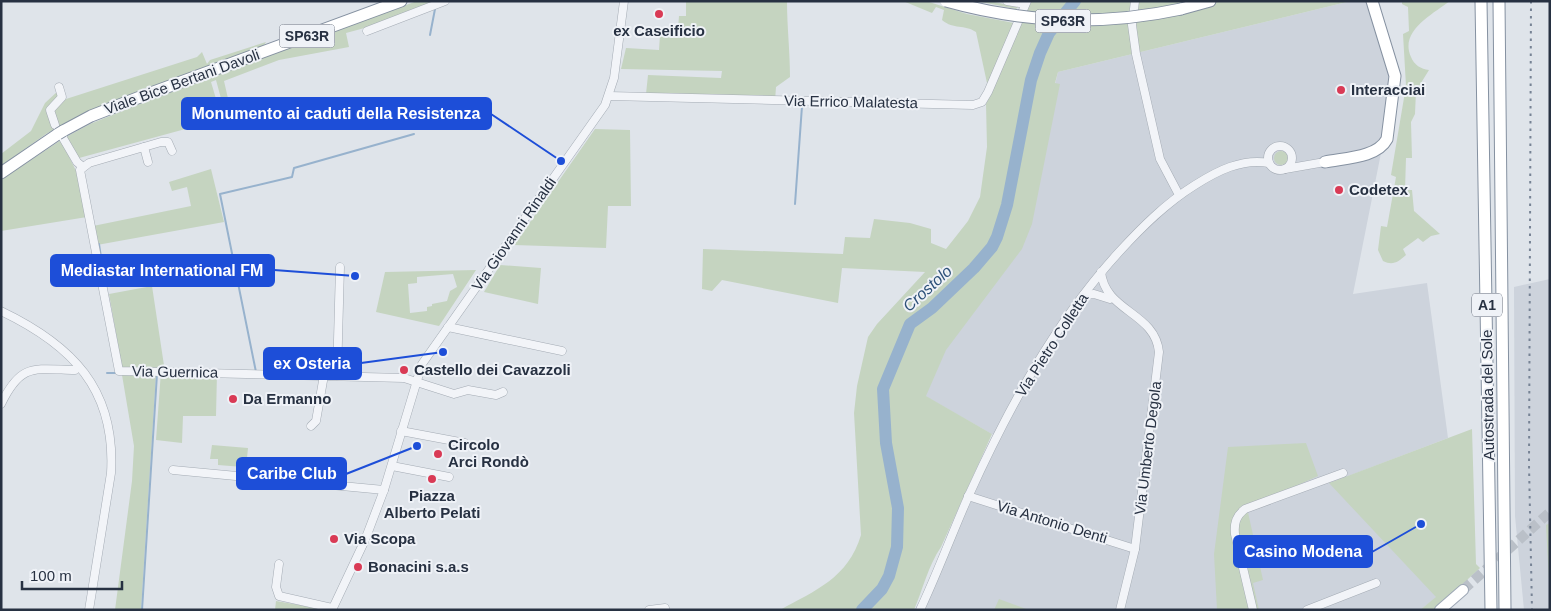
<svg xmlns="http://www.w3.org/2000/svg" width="1551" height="611" font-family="Helvetica,sans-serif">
	<rect width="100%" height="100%" fill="#dfe4ea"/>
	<!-- built -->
	<g fill="#cdd3dc">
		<polygon points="1351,1 1379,1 1398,71 1396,117 1391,141 1381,153 1353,294 1427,283 1448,438 1330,483 1437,597 1420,610 920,610 997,437 925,396 940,361 947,316 1018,236 1058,72"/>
		<polygon points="1550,279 1550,610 1524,610 1515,516 1514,287"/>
	</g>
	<!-- green -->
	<g fill="#c5d4c0" fill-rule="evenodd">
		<polygon points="417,1 437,1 372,26 346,33 349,47 279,60 224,81 232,116 226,117 216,80 211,82 222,119 79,158 66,137 90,124 147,101"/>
		<path d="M686,1H787C787,27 790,51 790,77L776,87L775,101L646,94L648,75L721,78L722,71L621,69L626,48L659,50L660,35L647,34V28L678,29L679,16H686Z"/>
		<path d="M903,1H926L967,14L1014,23L991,81L987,83L976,32C964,24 954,30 942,20L944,10L936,7L932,13Z"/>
		<polygon points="976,1 990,1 1018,7 1016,9"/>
		<path d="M1029,1H1351L1058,72L1055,83L1060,84L1032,224L1022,249L946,350L926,396L992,434L941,547C928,566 923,589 914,610H780C816,590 848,578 861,535L854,413L857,386L868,337L877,324L925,272L842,268L838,303L722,280L712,291L702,289L703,249L843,254L845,237L870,238L874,219L910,223L931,229V243L946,249L968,221L980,197L987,147L986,104L1024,7Z"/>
		<path d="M1402,1H1450C1433,14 1399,31 1411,57C1414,65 1421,69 1429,70L1416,91L1415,114L1411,122L1412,158H1406L1405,190H1412L1414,211L1440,234L1431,236L1423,242L1418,238L1403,249L1406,255C1398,262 1393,266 1383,261L1378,250L1381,226L1387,227L1396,177L1391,175L1406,86L1403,34L1409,31L1408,7L1402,4Z"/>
		<polygon points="266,42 263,47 75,118 46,134 1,166 1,154 31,131 45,103 59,90 60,96 47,112 52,123 54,110 66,99 197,57 202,52 207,64 210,60"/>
		<polygon points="595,129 630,130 631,206 608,206 606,248 514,245"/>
		<polygon points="61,140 79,177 87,217 1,231 1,180"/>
		<circle cx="1281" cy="158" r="7"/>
		<polygon points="211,169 224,222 97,245 93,226 191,206 187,187 172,191 169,182"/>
		<polygon points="500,265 541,268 538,304 484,292"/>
		<path d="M476,270L439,326L376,312L385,272ZM453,274L457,287L450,291L447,301L432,304V306L427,307V311L410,313L408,284L417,283V277Z"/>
		<polygon points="152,286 165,372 217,373 216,416 183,416 182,443 156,440 161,371 122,367 109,294"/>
		<polygon points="122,375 156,375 141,610 115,610 132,481 134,446"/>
		<polygon points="1472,429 1476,564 1480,568 1468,579 1463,590 1440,610 1420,610 1436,597 1329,483"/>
		<polygon points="1306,443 1318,476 1247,508 1263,580 1253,583 1259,610 1217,610 1214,554 1228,447"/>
		<polygon points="212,445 248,448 247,458 244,458 243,467 218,465 218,459 210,459"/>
		<polygon points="1550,523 1550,599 1546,525"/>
		<polygon points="999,599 1029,610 994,610"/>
		<polygon points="276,601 323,609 324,610 275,610"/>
	</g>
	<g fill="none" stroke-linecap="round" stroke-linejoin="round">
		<!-- stream -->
		<g stroke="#97b2cd" stroke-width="2">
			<polyline points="430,35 435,9"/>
			<polyline points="792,104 802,106 795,204"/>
			<polyline points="99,244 104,277"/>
			<polyline points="256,372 220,194 292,177 294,168 414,134"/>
			<polyline points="107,373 117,373"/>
			<polyline points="142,610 157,374"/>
		</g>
		<!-- river -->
		<polyline stroke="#97b2cd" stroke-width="12" points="862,610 882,589 889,576 897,547 898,508 886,443 883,389 910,324 932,308 974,268 992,247 997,237 1007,205 1031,80 1040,53 1049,33 1075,1"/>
		<!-- major-tunnel -->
		<polyline stroke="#bac0c8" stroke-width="10" stroke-dasharray="10 5" stroke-linecap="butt" points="1463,590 1550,512"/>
		<defs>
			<g id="minor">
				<polyline points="1007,1 1025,4"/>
				<polyline points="1135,1 1132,25 1136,54 1160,159 1179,195"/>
				<polyline points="367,31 445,1"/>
				<polyline points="609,96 973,105 982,102 988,92 1027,1"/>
				<polyline points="55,125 50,110 62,97 59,87"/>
				<polyline points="63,138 77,162 83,167"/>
				<circle cx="1280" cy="158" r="12"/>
				<polyline points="144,147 148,162"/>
				<polyline points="172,151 168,142 161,142 89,163 80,170 119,371 404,378 454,394 468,390 496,395 503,392"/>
				<polyline points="1285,169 1325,162"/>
				<path d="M1101,272C1105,312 1155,312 1159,352L1135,549L1120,610"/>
				<polyline points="1084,295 1094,294 1110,299"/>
				<path d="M1,311C72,345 116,389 111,473L89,610"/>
				<polyline points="448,327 562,351"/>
				<polyline points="337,376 340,267"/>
				<path d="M1,404C21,363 33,369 75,370"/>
				<polyline points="311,426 316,421 324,375"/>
				<polyline points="401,431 465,443"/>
				<polyline points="392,466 449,477"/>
				<polyline points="173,470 384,490"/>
				<polyline points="968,496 1135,549"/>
				<polyline points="279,564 276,587 279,596 332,608"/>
				<polyline points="332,610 365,540 384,490 422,364 605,105 614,78 624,1"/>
				<polyline points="649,610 665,608"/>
				<path d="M920,610C938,572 952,533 969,495C1008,409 1055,322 1119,252C1142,227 1166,203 1195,185C1217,171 1242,158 1269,163"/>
				<path d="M1253,610L1235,534C1234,523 1236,516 1245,509L1343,473"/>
				<polyline points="1307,610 1376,583"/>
			</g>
			<polyline id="major" points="1440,610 1463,590"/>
			<g id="highway">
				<polyline points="1481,1 1491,610"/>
				<polyline points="1499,1 1505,610"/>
				<polyline points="1181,9 1210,1"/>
				<polyline points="63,131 91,116 140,97 401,1"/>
				<path d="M1325,162C1344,158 1377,158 1387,139L1395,76L1372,1"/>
				<polyline points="1,173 58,134"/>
			</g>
		</defs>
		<!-- minor casing -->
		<use href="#minor" stroke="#a4abb4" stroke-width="9"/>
		<!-- major casing -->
		<use href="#major" stroke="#9ea8b6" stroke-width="12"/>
		<!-- highway casing -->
		<use href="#highway" stroke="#8591a1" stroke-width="13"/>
		<!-- minor -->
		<use href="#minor" stroke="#f2f4f8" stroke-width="8"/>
		<!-- major -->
		<use href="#major" stroke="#fff" stroke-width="10"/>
		<!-- highway -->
		<use href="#highway" stroke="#fff" stroke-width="11"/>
		<!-- rail -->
		<polyline stroke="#778395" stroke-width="2" stroke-dasharray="2.5 5" stroke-linecap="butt" points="1531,1 1529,465 1532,610"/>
		<defs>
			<g id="highway-bridge">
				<path d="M946,1C1024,23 1102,26 1181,9"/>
				<polyline points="58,134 63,131"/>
			</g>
		</defs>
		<!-- highway-bridge casing -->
		<use href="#highway-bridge" stroke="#8591a1" stroke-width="13" stroke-linecap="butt"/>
		<!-- highway-bridge -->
		<use href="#highway-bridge" stroke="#fff" stroke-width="11"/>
	</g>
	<!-- markers -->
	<g fill="#d93a55" stroke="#eff2f7" stroke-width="2">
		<circle cx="659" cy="14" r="5"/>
		<circle cx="1341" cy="90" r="5"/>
		<circle cx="1339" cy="190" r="5"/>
		<circle cx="404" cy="370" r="5"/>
		<circle cx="233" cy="399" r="5"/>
		<circle cx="438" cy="454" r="5"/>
		<circle cx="432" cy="479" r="5"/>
		<circle cx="334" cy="539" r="5"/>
		<circle cx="358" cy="567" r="5"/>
	</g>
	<g text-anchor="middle" stroke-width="4" stroke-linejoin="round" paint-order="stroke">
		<!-- shield labels -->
		<g fill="#eff2f7" stroke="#636b78" stroke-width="1">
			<rect x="1035.5" y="9.5" width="55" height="23" rx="4"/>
			<rect x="279.5" y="24.5" width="55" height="23" rx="4"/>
			<rect x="1472" y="293.5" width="30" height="23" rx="4"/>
		</g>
		<g font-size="14" font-weight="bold" fill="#273142">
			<text x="1063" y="26">SP63R</text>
			<text x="307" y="41">SP63R</text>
			<text x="1487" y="310">A1</text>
		</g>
		<!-- poi labels -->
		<g font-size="15" font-weight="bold" fill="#273142" stroke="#eff2f7" text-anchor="start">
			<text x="659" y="36" text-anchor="middle">ex Caseificio</text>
			<text x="1351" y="95">Interacciai</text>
			<text x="1349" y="195">Codetex</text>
			<text x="414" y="375">Castello dei Cavazzoli</text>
			<text x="243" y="404">Da Ermanno</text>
			<text x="448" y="450">Circolo<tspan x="448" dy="17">Arci Rondò</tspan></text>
			<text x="432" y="501" text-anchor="middle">Piazza<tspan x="432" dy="17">Alberto Pelati</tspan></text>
			<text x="344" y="544">Via Scopa</text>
			<text x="368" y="572">Bonacini s.a.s</text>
		</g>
		<!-- street labels -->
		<g font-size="15" fill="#273142" stroke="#eff2f7">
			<text transform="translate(182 82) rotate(-20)" y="5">Viale Bice Bertani Davoli</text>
			<text transform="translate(851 102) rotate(1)" y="5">Via Errico Malatesta</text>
			<text transform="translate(514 234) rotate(-55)" y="5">Via Giovanni Rinaldi</text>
			<text transform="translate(1052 345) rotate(-57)" y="5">Via Pietro Colletta</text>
			<text transform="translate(175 372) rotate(1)" y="5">Via Guernica</text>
			<text transform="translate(1488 395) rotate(-91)" y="5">Autostrada del Sole</text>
			<text transform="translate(1148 448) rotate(-83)" y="5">Via Umberto Degola</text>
			<text transform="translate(1052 522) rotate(17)" y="5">Via Antonio Denti</text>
		</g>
		<!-- water labels -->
		<g font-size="16" font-style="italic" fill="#2d5179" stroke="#eff2f7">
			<text transform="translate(927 288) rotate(-42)" y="6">Crostolo</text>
		</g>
	</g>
	<!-- callouts -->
	<path fill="none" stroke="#1d4ed8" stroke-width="2" d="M561 161L491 114M355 276L274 270M443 352L361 363M417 446L346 474M1421 524L1372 552"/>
	<g fill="#1d4ed8" stroke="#eff2f7" stroke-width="2">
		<circle cx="561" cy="161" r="5"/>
		<circle cx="355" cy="276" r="5"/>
		<circle cx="443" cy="352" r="5"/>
		<circle cx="417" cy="446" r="5"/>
		<circle cx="1421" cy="524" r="5"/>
	</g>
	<g fill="#1d4ed8" stroke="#1d4ed8" stroke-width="2">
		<rect x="182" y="98" width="309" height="31" rx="5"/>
		<rect x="51" y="255" width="223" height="31" rx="5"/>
		<rect x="264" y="348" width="97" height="31" rx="5"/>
		<rect x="237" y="458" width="109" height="31" rx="5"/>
		<rect x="1234" y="536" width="138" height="31" rx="5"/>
	</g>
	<g font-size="16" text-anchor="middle" font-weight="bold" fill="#fff">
		<text x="336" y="119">Monumento ai caduti della Resistenza</text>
		<text x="162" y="276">Mediastar International FM</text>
		<text x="312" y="369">ex Osteria</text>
		<text x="292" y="479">Caribe Club</text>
		<text x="1303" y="557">Casino Modena</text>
	</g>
	<!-- border -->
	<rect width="1551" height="611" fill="none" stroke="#273142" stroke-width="5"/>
	<!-- scale -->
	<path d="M22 581v8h100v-8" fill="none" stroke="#273142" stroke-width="2.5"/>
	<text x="30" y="581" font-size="15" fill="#273142" stroke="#eff2f7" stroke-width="4" paint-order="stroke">100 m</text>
</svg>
